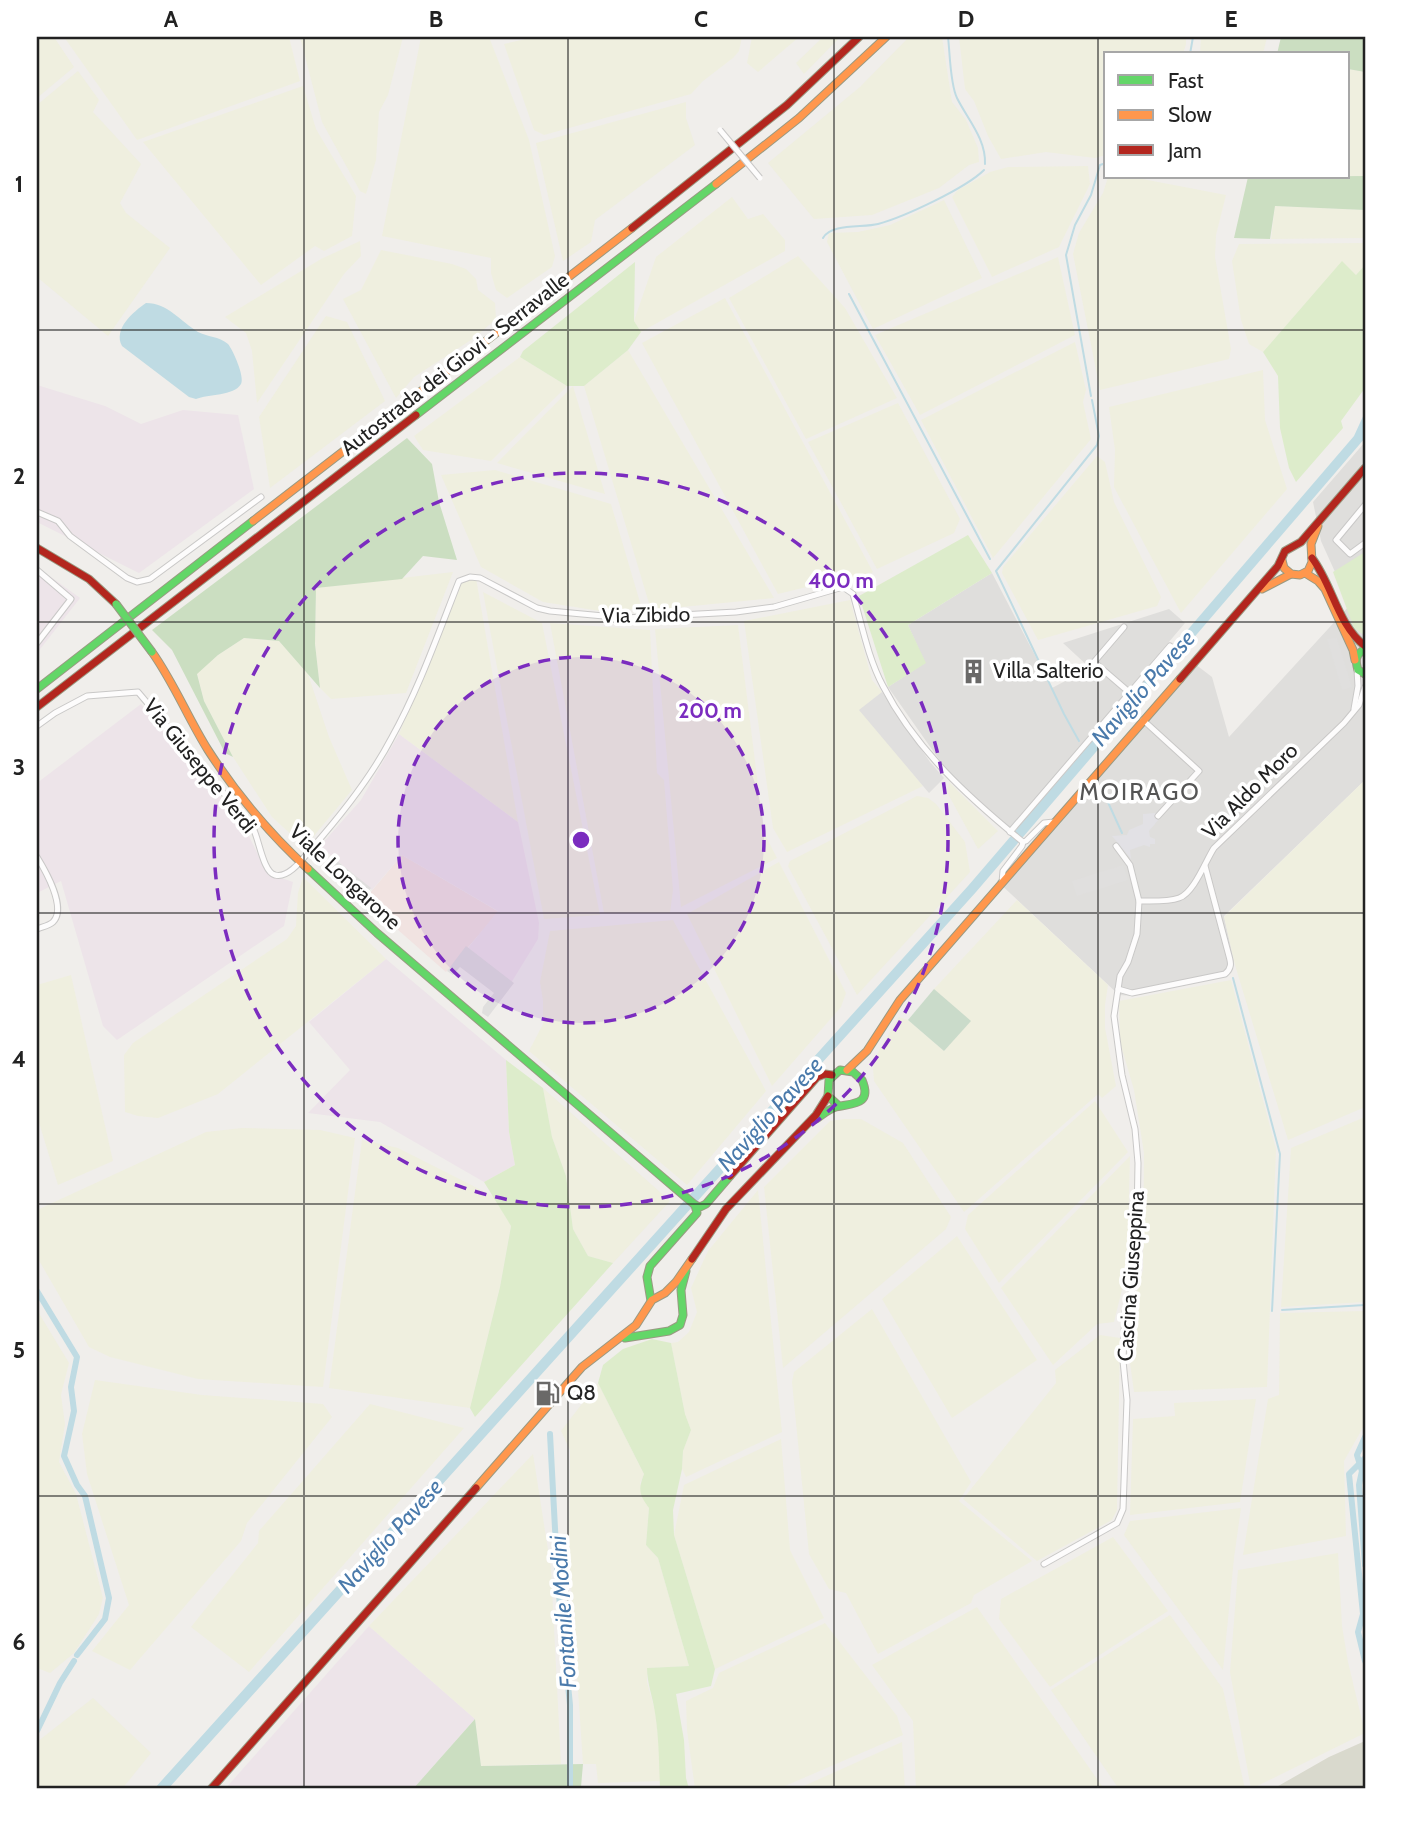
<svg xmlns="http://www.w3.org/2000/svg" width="1402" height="1826" font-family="Cabin,sans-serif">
	<rect width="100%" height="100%" fill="#f0eeeb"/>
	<!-- residential -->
	<g fill="#dfdedc">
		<polygon points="1365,442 1365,780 1224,916 1234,961 1232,972 1228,976 1133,996 1119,995 997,881 1191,661 1212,677 1229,737 1350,605 1321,541 1313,502"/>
		<polygon points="992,573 1052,688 1090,668 1063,643 1169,609 1185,623 1010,829 950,775 888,687 925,663 908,625"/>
	</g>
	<!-- commercial -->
	<polygon fill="#f1e3e1" points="402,855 499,912 446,972 364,900"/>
	<!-- industrial -->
	<g fill="#ede4e9">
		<polygon points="37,385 105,406 141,424 183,410 238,415 254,489 139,573 37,522"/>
		<polygon points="37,567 80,598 37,653"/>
		<polygon points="141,704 242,822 267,873 293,882 284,926 117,1040 103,1026 61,881 37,893 37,783"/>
		<polygon points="399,734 518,822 539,923 538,939 511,983 468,948 498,911 402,855 372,890 320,846 361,800"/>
		<polygon points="386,959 506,1060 509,1132 515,1165 484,1182 380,1122 308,1113 350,1070 309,1022"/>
		<polygon points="369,1626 475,1719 413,1789 225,1789"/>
	</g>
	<!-- construction -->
	<polygon fill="#d9d9cd" points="1365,1741 1365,1789 1273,1789 1329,1757"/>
	<!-- farmland -->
	<g fill="#efefdf">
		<polygon points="37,37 54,37 74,67 37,98"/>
		<polygon points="64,37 289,37 300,81 137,140"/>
		<polygon points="300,37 403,37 388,95 379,112 376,160 366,194 360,191 322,122"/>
		<polygon points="421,37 489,37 529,140 555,256 552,267 507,298 496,290 491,273 491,258 382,236"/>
		<polygon points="535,37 742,37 739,51 733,58 703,81 691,94 544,135 534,130 504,44"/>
		<polygon points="752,37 799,37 758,72 747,63"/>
		<polygon points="823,37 840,37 804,74 796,63"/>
		<polygon points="909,37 942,37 952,102 966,120 978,148 979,162 969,165 939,188 872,215 814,219 768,163 860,87"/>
		<polygon points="959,37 1186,37 1186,44 1183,54 1106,54 1106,155 1095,158 1046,152 1001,159 988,136 974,101 965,89"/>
		<polygon points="1201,37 1267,37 1263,54 1200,54"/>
		<polygon points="1348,69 1365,72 1365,176 1348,176"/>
		<polygon points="78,71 99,100 93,112 141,164 120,203 126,213 170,248 108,336 37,277 37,105"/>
		<polygon points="303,86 316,129 356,196 352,236 324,251 315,246 261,285 143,142"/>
		<polygon points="686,102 686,118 695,145 595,220 591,242 563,261 536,143"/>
		<polygon points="1088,166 1090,184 1059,247 992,277 952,197 958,190 990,172 1008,167"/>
		<polygon points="1108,177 1132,177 1226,195 1216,235 1215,257 1231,349 1229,359 1100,390 1073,254 1079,233 1103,193"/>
		<polygon points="732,197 748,219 763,214 785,240 785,251 641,332 634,321 656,257"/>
		<polygon points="944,200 982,278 873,329 827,242 829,233 858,232 890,225"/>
		<polygon points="1275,206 1365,210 1365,238 1271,239"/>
		<polygon points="360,241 361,256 344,274 257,403 252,351 246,333 225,317 321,259"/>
		<polygon points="1365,243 1365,265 1356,275 1342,262 1263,352 1249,344 1241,320 1232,261 1239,244"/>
		<polygon points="381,250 452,264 466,269 476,279 478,290 495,303 496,319 474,338 414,377 396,398 343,299 361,290"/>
		<polygon points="798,256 845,308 897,398 806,439 729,298"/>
		<polygon points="1058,257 1075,335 920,415 875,335"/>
		<polygon points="725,298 873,572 855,583 844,579 835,580 778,594 642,343"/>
		<polygon points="326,316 347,322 385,401 270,488 259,417"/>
		<polygon points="1075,342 1086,390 1083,402 1091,439 993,558 921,420"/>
		<polygon points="628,350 774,598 651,610 584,386"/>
		<polygon points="520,357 567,386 491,461 423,450 414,436"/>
		<polygon points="1263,370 1265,420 1287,489 1181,613 1114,487 1115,450 1109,407"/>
		<polygon points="573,386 605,494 497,463"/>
		<polygon points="898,403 960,519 954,533 877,569 808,442"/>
		<polygon points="1097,456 1105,462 1114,502 1161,597 1157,606 1038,640 1002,573 1003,567"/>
		<polygon points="495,470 611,504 642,609 600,611 543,602 481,567 441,475"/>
		<polygon points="453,572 406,693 331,699 320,688 315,644 316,588"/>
		<polygon points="476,578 518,822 399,734 461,585 464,581"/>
		<polygon points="483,592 542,623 600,915 544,919"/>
		<polygon points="850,600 872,680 882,692 860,710 923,786 787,852 773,828 744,621"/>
		<polygon points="550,623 650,630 657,773 664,780 673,890 670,913 604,913"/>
		<polygon points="738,625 764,833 777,858 681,907 655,629"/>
		<polygon points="244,638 279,641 308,674 329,737 352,790 313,837 303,840 295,838 272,817 233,757 204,701 197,673 218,655"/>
		<polygon points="1365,780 1365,1107 1288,1140 1235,965 1224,917"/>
		<polygon points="949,782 998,831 978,849 947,792"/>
		<polygon points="917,796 928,798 936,804 965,842 970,872 857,995 788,866 790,861"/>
		<polygon points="779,862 846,993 841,1007 772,1086 687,914"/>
		<polygon points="303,877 386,959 218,1094 158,1118 138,1116 125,1112 124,1055 133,1043 287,939 296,926 298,893"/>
		<polygon points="1017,900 1108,985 1105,1005 1105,1028 1116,1086 1102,1098 1098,1094 964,1212 874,1081 873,1068 878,1052 899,1017 908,1020 944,1051 970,1021 934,989"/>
		<polygon points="673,920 766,1091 687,1185 529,1051 543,1024 543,1001 540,982 550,931"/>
		<polygon points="71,975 113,1161 58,1185 37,1116 37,985"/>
		<polygon points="1231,980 1276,1149 1267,1387 1134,1392 1130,1363 1129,1319 1143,1270 1144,1153 1134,1090 1120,1042 1119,1001"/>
		<polygon points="543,1088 670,1201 613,1263 588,1256 573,1229 566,1176 552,1137"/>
		<polygon points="1095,1101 1128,1152 999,1283 965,1229 968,1215"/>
		<polygon points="1365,1117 1365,1302 1281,1307 1291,1148"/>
		<polygon points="844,1119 861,1119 903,1143 951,1217 946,1229 783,1368 764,1187 830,1121"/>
		<polygon points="242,1128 320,1130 355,1138 323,1387 198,1379 110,1357 89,1347 37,1257 37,1210 206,1132"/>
		<polygon points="362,1140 398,1148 493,1196 511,1225 500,1287 470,1408 329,1388"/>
		<polygon points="1130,1156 1127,1269 1114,1322 1097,1324 1053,1365 1001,1288"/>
		<polygon points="758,1190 782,1432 686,1477 682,1469 683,1451 691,1430 685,1414 671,1343 678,1342 689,1332 697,1312 691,1288 708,1251"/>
		<polygon points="957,1236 1037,1360 952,1418 882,1299"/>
		<polygon points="872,1309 971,1482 959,1501 1032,1561 974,1595 971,1603 878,1654 846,1593 829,1589 809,1554 792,1382 794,1372"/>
		<polygon points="37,1310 69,1363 61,1395 65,1424 59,1462 76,1494 103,1598 99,1614 74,1653 50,1673 37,1668"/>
		<polygon points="1365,1311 1365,1424 1344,1461 1346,1536 1243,1555 1268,1399 1279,1395 1280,1313"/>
		<polygon points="1100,1335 1120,1338 1117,1510 1112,1520 1037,1561 963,1499 1056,1383 1055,1370"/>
		<polygon points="95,1380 202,1395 323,1404 332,1417 247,1523 241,1541 130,1670 92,1651 129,1605 87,1474 82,1434"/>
		<polygon points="598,1383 644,1474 640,1483 649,1508 646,1545 658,1558 689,1666 647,1668 647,1682 655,1711 661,1759 660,1781 598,1783 596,1764 583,1764 569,1556 570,1450 561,1431"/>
		<polygon points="1256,1399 1240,1502 1130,1515 1133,1419 1175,1416 1174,1403"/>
		<polygon points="370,1404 464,1428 249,1672 191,1627 258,1543 259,1531"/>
		<polygon points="781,1439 790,1550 824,1618 715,1669 674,1535 684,1485"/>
		<polygon points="533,1454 551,1569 561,1764 481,1766 475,1719 369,1626"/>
		<polygon points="1241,1508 1234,1558 1223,1670 1124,1535 1130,1521"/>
		<polygon points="1113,1537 1168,1611 1050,1687 999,1619 1001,1599"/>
		<polygon points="1338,1553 1342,1626 1348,1662 1365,1733 1251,1789 1230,1672 1238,1570"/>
		<polygon points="977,1607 1104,1789 916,1789 913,1721 872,1665"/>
		<polygon points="1170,1615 1223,1689 1245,1789 1119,1789 1051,1690"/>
		<polygon points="825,1623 897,1716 903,1735 778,1789 695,1789 687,1730 686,1701 713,1688 719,1673"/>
		<polygon points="93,1698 151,1753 122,1789 37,1789 37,1742"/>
		<polygon points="902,1742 905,1789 797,1789"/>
	</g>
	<!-- grass -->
	<g fill="#ddeccb">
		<polygon points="1342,261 1356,275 1365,265 1365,388 1341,421 1343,428 1296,482 1289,468 1280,428 1278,376 1263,352"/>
		<polygon points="635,262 634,321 641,332 628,350 584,386 567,386 520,357 523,351"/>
		<polygon points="968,535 992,573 908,625 926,663 888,687 859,596"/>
		<polygon points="1365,552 1365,636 1354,628 1333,572"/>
		<polygon points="506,1060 543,1088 552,1137 566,1176 573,1229 588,1256 613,1263 475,1417 470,1408 500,1287 511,1226 484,1182 515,1165 509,1132"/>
		<path d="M652,1339L671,1343L685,1414L691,1430L683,1451L682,1469L673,1510L674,1535L715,1669L711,1686L676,1694L684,1740L686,1778L689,1789H662L660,1787C659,1762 659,1738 655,1713C653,1697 647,1684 647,1668L689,1666L658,1558L646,1545L649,1508C639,1495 638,1489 644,1474L598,1383L603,1365L623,1349Z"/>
	</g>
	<!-- forest -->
	<g fill="#cbdec1">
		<polygon points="1281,37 1365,38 1365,72 1348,69 1348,54 1277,54"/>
		<polygon points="1365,176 1365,210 1275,206 1270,239 1234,238 1248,177"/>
		<polygon points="407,438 432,464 439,502 457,560 423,556 402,579 316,588 315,644 320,688 279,641 244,638 218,655 197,674 204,701 233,757 225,753 172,650 152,630"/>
		<polygon points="475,1719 481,1766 583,1764 581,1787 569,1789 413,1789"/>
	</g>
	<!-- cemetery -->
	<polygon fill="#cadbca" points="934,989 971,1021 944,1051 908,1020"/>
	<!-- parking -->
	<g fill="#e0dfde">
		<polygon points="1337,638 1352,687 1342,690 1327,639"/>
		<polygon points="882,692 930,762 944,778 929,793 859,710"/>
		<polygon points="332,857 371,888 361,900 323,868"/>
		<polygon points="1123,865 1128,880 1077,896 1072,881"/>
		<polygon points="466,946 514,983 488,1017 482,1013 483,1007 494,993 460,967 453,975 447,971"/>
	</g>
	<!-- plaza -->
	<polygon fill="#e2e1e5" points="1156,813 1160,818 1149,831 1150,837 1155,839 1155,844 1150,844 1150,847 1144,845 1130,850 1131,859 1112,836 1127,835 1129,830 1143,824 1143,814"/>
	<!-- water -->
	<g fill="#bfdbe3">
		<path d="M146,303C168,303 180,321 198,332C207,337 219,336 228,344C233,350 245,377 241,384C234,396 208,394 196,399L189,397L122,346C113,329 133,312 146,303Z"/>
		<polygon points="1365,412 1365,438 976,892 168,1789 154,1789 968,886 1354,436"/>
	</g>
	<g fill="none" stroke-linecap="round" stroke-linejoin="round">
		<!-- stream -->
		<g stroke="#bfdbe3" stroke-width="2">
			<path d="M948,37C950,53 950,84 957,98C968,120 986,139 985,164"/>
			<polyline points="1190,54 1193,37"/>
			<path d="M823,238C831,223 863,228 878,224C904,217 966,188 984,170"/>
			<polyline points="849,294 990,559"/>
			<polyline points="1091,396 1066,255 1075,225 1091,195 1100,165 1106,163"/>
			<polyline points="1079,741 1064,714 996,571 1097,445 1099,436 1092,400"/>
			<polyline points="1101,787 1122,833"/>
			<polyline points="1233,978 1280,1154 1272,1311"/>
			<polyline points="1282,1310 1365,1305"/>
		</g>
		<!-- canal -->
		<g stroke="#bfdbe3" stroke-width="6">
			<polyline points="37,1291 77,1357 71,1387 74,1411 64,1456 77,1485 85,1496 109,1598 105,1619 77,1655"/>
			<polyline points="550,1434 558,1585 570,1705 570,1789"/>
			<polyline points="1365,1437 1357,1455 1362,1471 1359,1485 1365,1565"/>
			<polyline points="1365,1458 1349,1474 1363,1614 1358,1632 1365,1661"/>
			<polyline points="37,1731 60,1683 74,1661"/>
		</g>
		<defs>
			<g id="street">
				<polyline points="1365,505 1336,540 1350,554 1365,543"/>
				<polyline points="37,512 58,521 70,536 127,578 137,582 150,579 261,497"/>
				<polyline points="37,570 71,599 37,643"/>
				<polyline points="1124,627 1094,662 1130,693"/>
				<polyline points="1354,709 1358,686 1357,670"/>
				<polyline points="1143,720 1199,771 1158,816"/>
				<path d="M37,726L55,713L87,696L138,692L253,828C259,839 263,872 275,875C289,879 304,857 312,848C342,814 370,779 391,739C419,689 438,634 459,581L470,577L480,578L537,608L550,611L625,618L736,612L774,607L843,587L853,594C862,625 868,658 883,686C916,750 968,797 1023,842"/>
				<polyline points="1010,832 1170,646"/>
				<path d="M37,857C45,870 67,908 53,922C49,926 41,927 37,929"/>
				<polyline points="1002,882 1003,871 1022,846 1023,842 1026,841 1044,823 1054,822"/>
				<path d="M1139,901C1151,901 1168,902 1179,898C1194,893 1206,860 1214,848L1344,723L1359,705L1365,687"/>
				<path d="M1118,989L1132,993L1225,974C1232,968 1231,963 1229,956L1205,866"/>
				<polyline points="1044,1564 1117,1523 1123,1509 1127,1400 1123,1361 1125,1311 1136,1277 1138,1163 1135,1129 1122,1075 1114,1016 1120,976 1128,962 1137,934 1139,901 1130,865 1116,846"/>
			</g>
			<g id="fast">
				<polyline points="416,415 716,184"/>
				<path d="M1365,649C1355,655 1355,660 1358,670L1365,674"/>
				<polyline points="37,689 253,521"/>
				<polyline points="308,869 377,933 695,1205 700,1207 706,1204 730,1176"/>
				<path d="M816,1119C822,1115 829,1109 836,1107C851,1103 873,1106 862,1080L853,1072L840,1070L829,1080L828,1096L839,1106"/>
				<polyline points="651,1301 647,1277 650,1266 697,1213 695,1205"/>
				<polyline points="625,1338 669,1331 680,1325 683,1315 681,1290 686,1271"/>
			</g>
			<g id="slow">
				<polyline points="716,184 799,118 886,37"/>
				<polyline points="253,521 632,228"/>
				<polyline points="1282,560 1284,568 1291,574 1300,575 1308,571 1312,562 1311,544 1318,526"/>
				<polyline points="1305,573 1318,581 1325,589 1353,650 1355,660"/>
				<polyline points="1262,589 1291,574"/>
				<path d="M152,652C174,683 188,718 208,750C235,792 271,835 308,869"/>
				<polyline points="847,1070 867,1051 900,1000 1180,679"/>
				<polyline points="476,1488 582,1367 636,1325 652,1300 665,1293 676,1282 692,1259"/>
			</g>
			<g id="jam">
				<polyline points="632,228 787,105 859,37"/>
				<polyline points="37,548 89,579 116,604"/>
				<path d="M1312,558C1333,586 1337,624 1365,646"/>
				<polyline points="1180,679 1278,566 1285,551 1301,542 1365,468"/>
				<polyline points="37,707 416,415"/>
				<polyline points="730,1176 817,1077 825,1074 832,1075"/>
				<polyline points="692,1259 726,1209 816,1115 828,1096"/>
				<polyline points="211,1789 476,1488"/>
			</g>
		</defs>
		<!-- street casing -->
		<use href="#street" stroke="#c9c8c7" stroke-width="7"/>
		<!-- fast casing -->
		<use href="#fast" stroke="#999a82" stroke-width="9"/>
		<!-- slow casing -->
		<use href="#slow" stroke="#999a82" stroke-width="9"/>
		<!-- jam casing -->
		<use href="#jam" stroke="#999a82" stroke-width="9"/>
		<!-- street -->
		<use href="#street" stroke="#fdfcfc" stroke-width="5"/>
		<!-- fast -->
		<use href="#fast" stroke="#63d668" stroke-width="7"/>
		<!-- slow -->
		<use href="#slow" stroke="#ff974d" stroke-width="7"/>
		<!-- jam -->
		<use href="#jam" stroke="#b3261e" stroke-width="7"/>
		<defs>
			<polyline id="street-bridge" points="720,130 760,178"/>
			<polyline id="fast-bridge" points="116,604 152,652"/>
		</defs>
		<!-- street-bridge casing -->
		<use href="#street-bridge" stroke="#c9c8c7" stroke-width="7" stroke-linecap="butt"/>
		<!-- fast-bridge casing -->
		<use href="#fast-bridge" stroke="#999a82" stroke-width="9" stroke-linecap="butt"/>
		<!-- street-bridge -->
		<use href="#street-bridge" stroke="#fdfcfc" stroke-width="5"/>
		<!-- fast-bridge -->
		<use href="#fast-bridge" stroke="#63d668" stroke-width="7"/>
	</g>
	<!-- grid -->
	<path fill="none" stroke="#222" stroke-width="2" stroke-opacity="0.55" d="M304,37V1789M568,37V1789M834,37V1789M1098,37V1789M37,330H1365M37,622H1365M37,913H1365M37,1204H1365M37,1496H1365"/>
	<!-- distance rings -->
	<circle cx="581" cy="840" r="183" fill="#7b2cbf" fill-opacity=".12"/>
	<g fill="none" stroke="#7b2cbf" stroke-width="3.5" stroke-dasharray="12 9">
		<circle cx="581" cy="840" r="183"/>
		<circle cx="581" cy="840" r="367"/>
	</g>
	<!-- icons -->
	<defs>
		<symbol id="building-bare" viewBox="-9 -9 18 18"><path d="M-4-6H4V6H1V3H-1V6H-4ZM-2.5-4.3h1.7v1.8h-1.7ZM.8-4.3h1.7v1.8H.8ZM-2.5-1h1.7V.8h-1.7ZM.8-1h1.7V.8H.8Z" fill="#6a6968" stroke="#fff" stroke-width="2.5" paint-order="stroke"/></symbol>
		<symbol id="fuel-bare" viewBox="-9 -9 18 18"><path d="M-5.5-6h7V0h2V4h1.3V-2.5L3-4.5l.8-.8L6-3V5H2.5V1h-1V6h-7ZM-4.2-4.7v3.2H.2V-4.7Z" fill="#6a6968" stroke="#fff" stroke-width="2.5" paint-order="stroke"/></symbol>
	</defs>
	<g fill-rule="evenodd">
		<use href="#building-bare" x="956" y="654" width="35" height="35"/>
		<use href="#fuel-bare" x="530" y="1376" width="35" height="35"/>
	</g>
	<g text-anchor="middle" stroke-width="7" stroke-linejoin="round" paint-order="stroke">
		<!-- street labels -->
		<g font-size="21" fill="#222" stroke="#fff">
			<text transform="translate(455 364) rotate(-38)" y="7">Autostrada dei Giovi - Serravalle</text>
			<text transform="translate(646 615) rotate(-1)" y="7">Via Zibido</text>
			<text transform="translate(200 766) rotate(51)" y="7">Via Giuseppe Verdi</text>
			<text transform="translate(1250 791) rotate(-45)" y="7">Via Aldo Moro</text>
			<text transform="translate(345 877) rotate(43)" y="7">Viale Longarone</text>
			<text transform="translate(1131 1276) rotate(-86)" y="7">Cascina Giuseppina</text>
		</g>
		<!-- poi labels -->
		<g font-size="21" fill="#222" stroke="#fff" text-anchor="start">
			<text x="993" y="678">Villa Salterio</text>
			<text x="567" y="1400">Q8</text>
		</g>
		<!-- water labels -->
		<g font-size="23" font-style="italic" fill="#4a7aab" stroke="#fff">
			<text transform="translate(1143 688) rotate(-49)" y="8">Naviglio Pavese</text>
			<text transform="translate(770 1114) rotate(-48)" y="8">Naviglio Pavese</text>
			<text transform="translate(390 1536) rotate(-48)" y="8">Naviglio Pavese</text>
			<text transform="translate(563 1612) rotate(-94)" y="8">Fontanile Modini</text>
		</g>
		<!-- quarter labels -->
		<g font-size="24" letter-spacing="2" fill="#555" stroke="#fff">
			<text x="1140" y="800">MOIRAGO</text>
		</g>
	</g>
	<circle cx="581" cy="840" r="10" fill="#7b2cbf" stroke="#fff" stroke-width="3.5"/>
	<g font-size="21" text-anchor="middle" font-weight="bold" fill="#7b2cbf" stroke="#fff" stroke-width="7" stroke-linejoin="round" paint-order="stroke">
		<text x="841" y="588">400 m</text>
		<text x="710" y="718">200 m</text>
	</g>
	<!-- border -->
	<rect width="1402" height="1826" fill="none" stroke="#ffffff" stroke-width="77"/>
	<!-- legend -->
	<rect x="1104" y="52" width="245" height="126" fill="#ffffff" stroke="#a7a7a7" stroke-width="2"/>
	<rect x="1118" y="75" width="35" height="10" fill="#63d668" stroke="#a7a7a7" stroke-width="2"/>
	<text x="1168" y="88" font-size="21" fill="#222222">Fast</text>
	<rect x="1118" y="110" width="35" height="10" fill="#ff974d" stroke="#a7a7a7" stroke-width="2"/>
	<text x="1168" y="122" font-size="21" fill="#222222">Slow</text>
	<rect x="1118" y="145" width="35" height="10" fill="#b3261e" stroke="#a7a7a7" stroke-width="2"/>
	<text x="1168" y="158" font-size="21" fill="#222222">Jam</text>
	<rect x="38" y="38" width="1326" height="1749" fill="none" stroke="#222" stroke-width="2.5"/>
	<g font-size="23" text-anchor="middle" font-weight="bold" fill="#222">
		<text x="171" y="27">A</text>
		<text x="436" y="27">B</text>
		<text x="701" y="27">C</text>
		<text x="966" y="27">D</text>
		<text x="1231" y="27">E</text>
		<text x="19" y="192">1</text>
		<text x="19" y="484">2</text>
		<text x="19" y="775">3</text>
		<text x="19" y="1067">4</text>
		<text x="19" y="1358">5</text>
		<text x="19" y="1650">6</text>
	</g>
</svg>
